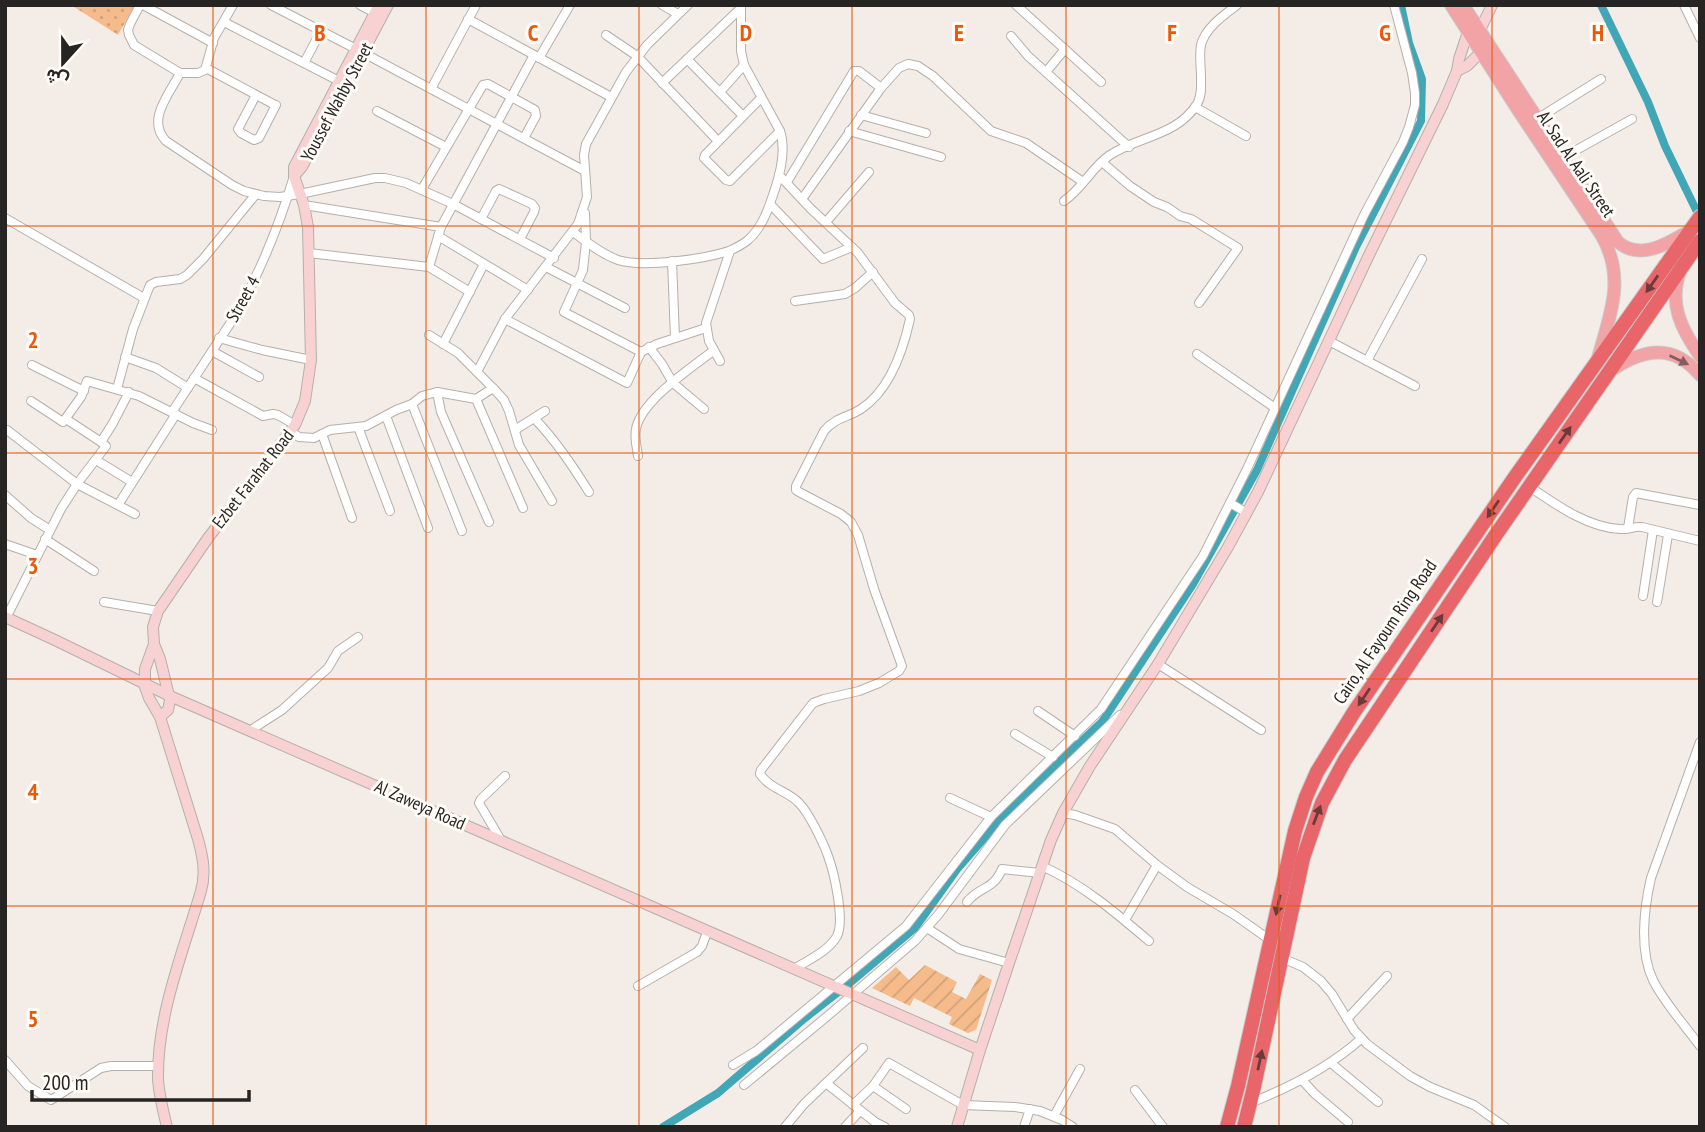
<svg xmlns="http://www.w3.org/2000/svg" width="1705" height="1132" font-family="'PT Sans Narrow',Vazirmatn,sans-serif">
	<defs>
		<pattern id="grass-dots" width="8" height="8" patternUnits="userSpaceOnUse" patternTransform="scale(1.75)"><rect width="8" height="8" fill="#f5bb8b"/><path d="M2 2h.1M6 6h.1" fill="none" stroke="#d2a178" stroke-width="1.8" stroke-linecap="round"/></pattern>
		<pattern id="garden-furrows" width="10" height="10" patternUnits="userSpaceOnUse" patternTransform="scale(1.75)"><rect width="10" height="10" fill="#f5bb8b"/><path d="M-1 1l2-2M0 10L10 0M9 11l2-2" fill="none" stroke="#d2a178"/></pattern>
	</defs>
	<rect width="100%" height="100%" fill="#f4ede7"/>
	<!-- grass -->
	<polygon fill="url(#grass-dots)" points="71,5 135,5 118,35"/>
	<!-- garden -->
	<polygon fill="url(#garden-furrows)" points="925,965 957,982 952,992 966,999 980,974 992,980 976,1030 968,1033 949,1024 952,1017 914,998 910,1006 872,988 896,967 909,980"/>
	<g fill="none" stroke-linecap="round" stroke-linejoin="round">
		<!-- canal -->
		<g stroke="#41a7b7" stroke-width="8">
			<polyline points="1601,5 1648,102 1665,146 1700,218"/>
			<polyline points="663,1127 718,1093 805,1018 851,982 915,928 958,868 1014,804 1102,722 1193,584 1257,470 1356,247 1421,121 1422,79 1409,43 1401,5"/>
		</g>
		<defs>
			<g id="street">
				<polyline points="140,5 130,24 128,30 129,35 134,45 180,73 198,73 205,70 214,38 233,5"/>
				<polyline points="143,5 213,43"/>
				<polyline points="271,5 356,49 585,171"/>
				<polyline points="360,5 375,13"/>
				<polyline points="662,5 678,14"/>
				<polyline points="1016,5 1101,82"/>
				<polyline points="1684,5 1700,38"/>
				<polyline points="468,19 611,97"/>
				<polyline points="224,22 339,81"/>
				<polyline points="606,35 637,56 718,141"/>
				<polyline points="1011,36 1028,56 1129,147"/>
				<polyline points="539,58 570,5"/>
				<polyline points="687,59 743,116"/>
				<polyline points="304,63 321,31"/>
				<polyline points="206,68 275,105 276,105 259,138 254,140 241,133 238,129 256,95"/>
				<polyline points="1046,72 1065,49"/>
				<path d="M180,73C169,95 146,120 166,141L232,185L244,191L264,196L280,197L300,194L375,178H385L406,183L453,204L554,258"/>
				<polyline points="662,83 741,8"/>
				<polyline points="431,89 476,5"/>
				<polyline points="720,92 744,65"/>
				<polyline points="761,98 705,155 704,158 726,180 730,181 780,131"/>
				<polyline points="1195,107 1246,136"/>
				<polyline points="377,111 446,147"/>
				<polyline points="861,115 926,133"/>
				<polyline points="1537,119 1601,79"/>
				<polyline points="849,131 941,157"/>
				<polyline points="1562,158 1632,119"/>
				<polyline points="1102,162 1130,186 1154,202 1167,207 1180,216 1191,219 1238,248 1199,303"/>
				<path d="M779,175L810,208L858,253L895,303L909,315L910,319C903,351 890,390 861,409C847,418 836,417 824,431L796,486V490L799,492L841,514L851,522L858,535L874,589L902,666L899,671L879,683L859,691L824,699L813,703L761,770L760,774C770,789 788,791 799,803C809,813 823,842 828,856C834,872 845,920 837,936C829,951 808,960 794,969"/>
				<polyline points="787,182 854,71 859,71 881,88"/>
				<polyline points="422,189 483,85 488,84 535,110 536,116 524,138"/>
				<polyline points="802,199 881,88 899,68 908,64 918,66 933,76 991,131 1026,143 1083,182"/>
				<path d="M1064,201C1082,189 1092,167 1110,155C1139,136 1177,136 1197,104C1202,96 1201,87 1201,78C1201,67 1199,55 1201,45C1205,28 1224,15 1237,5"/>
				<polyline points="770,204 823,259 852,247"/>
				<polyline points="304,205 441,227"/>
				<polyline points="585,213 586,242 583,270 564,312 641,352 657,344 706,328"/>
				<polyline points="5,218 144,298"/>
				<polyline points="481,219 496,191 499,189 532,204 535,208 534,212 520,239"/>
				<polyline points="826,222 869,172"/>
				<path d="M573,232C587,242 601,254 618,260C643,268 704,259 729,251C736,248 743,244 748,240C763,227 769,207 775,189C781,171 786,149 780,131L744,65L741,51V5"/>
				<polyline points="438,236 528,290"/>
				<polyline points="309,253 429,267 470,292"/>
				<polyline points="672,261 675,338"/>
				<polyline points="429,267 441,227 534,55"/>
				<polyline points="546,267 625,308"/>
				<polyline points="795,301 845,294 855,288 873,272"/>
				<polyline points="505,319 627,383 641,352"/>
				<polyline points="429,335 458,353 477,372"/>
				<polyline points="219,338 262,350 311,360"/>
				<polyline points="1329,341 1415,386"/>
				<polyline points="443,344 484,264"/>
				<polyline points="649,347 662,364 673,383 704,409"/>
				<polyline points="212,351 259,377"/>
				<polyline points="1197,354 1275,408"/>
				<polyline points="125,357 156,368 188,388"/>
				<polyline points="720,361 709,341 706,323 730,251"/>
				<polyline points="1367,361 1422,259"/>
				<polyline points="32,365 84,391"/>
				<polyline points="194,378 263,416 273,414 278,415 295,425"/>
				<polyline points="493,388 504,400 509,411 519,445 552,501"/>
				<polyline points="117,389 133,329 150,285 156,282 180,279 187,275 203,259 256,194"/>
				<polyline points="437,392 441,412 489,522"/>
				<polyline points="476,399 523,508"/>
				<polyline points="31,401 63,422 81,397 87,381 139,396 193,423 212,430"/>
				<polyline points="412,404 462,531"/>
				<path d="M172,412L237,313C261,270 280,223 294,176"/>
				<polyline points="386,416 428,528"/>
				<path d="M534,418C556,441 572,465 589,492"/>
				<polyline points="66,419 101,442"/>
				<polyline points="358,427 390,511"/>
				<polyline points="7,430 77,484 135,514"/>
				<polyline points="515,430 545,411"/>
				<polyline points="291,432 299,437 314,438 330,430 366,426 396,410 412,404 422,396 437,392 476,399 493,388 477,372 505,319 578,224 587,197 584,155 586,144 626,72 647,45 688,5"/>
				<polyline points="322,434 352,518"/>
				<path d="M638,456C637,447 634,438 636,429C641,401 691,368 713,351"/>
				<polyline points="96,460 132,482"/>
				<path d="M1530,487C1555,504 1588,528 1620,529C1628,530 1634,526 1642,527L1700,541"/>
				<polyline points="5,495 31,518 50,530"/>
				<polyline points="1230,503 1247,513"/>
				<polyline points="118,505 176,414"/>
				<polyline points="1628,528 1633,497 1636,493 1700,505"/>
				<polyline points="45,539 94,571"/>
				<polyline points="5,544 37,555"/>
				<polyline points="1643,596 1653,530"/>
				<polyline points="104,602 158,611"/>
				<polyline points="1657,602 1668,535"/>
				<polyline points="6,618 61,509 77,484 106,446 101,442 113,423 129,392"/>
				<polyline points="1158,664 1261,730"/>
				<polyline points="1038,711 1075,736"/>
				<polyline points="251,730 282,710 328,668 338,651 358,637"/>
				<polyline points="1015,734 1053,757"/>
				<path d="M1700,742L1651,878C1644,908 1639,951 1653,980C1663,1001 1686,1027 1700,1046"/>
				<polyline points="950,798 991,817"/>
				<polyline points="1063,813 1075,815 1115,829 1157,865 1187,887 1233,914 1270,940"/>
				<polyline points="502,842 479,803 481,799 505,776"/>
				<path d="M1042,866C1082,884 1116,913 1149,941"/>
				<path d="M967,902C979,886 993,891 1002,869L1040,873"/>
				<polyline points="1125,920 1157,865"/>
				<polyline points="927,928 959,949 1009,963"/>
				<polyline points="1282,958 1303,967 1321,981 1332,994 1354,1030 1367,1044 1410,1076 1430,1087 1474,1105 1505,1127"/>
				<polyline points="638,986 697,952 702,946 707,932"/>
				<polyline points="1347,1019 1387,976"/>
				<polyline points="5,1060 28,1086 51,1100 101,1068 111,1066 159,1066"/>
				<polyline points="1331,1063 1378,1102"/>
				<polyline points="733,1065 756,1051 773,1037 906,926 991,817 1101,709 1203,556 1247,469 1364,215 1403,142 1409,127 1415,105 1415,93 1412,73 1394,5"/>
				<polyline points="1302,1080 1315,1094 1348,1122"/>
				<polyline points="826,1083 875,1122 885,1127"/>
				<polyline points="744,1085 824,1019 915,941 938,915 1005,825 1120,715"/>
				<polyline points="873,1086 906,1109"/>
				<polyline points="1135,1090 1163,1127"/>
				<path d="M1250,1103C1291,1087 1328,1068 1361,1039"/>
				<polyline points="853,1105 873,1086 889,1063 963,1105 1015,1107 1040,1111 1062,1120 1073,1127"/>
				<polyline points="1054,1116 1080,1069"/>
				<polyline points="785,1127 804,1104 863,1048"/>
				<polyline points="845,1127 860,1111"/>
				<polyline points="1024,1127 1030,1109"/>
			</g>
			<g id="secondary">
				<polyline points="1480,30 1492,5"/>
				<polyline points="1457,71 1467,66 1481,52"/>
				<polyline points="294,176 302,167 388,5"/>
				<polyline points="5,617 57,641 170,696 980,1050"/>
				<path d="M154,644L145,669V687L149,698L160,717L198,839C203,857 206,873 201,891C183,952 157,1015 158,1079C159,1095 163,1111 167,1127"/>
				<polyline points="160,717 168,710 170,700 160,659 154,644 153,627 158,611 208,538 295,425 305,401 311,360 308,227 304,205 294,176 294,167 379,5"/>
				<polyline points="957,1127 980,1050 1009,963 1051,840 1063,813 1090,766 1158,664 1228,547 1258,492 1369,255 1443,104 1457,71 1459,59 1468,32"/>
			</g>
			<g id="primary">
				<path d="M1451,5L1518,110L1602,236C1626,279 1610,314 1598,358"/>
				<path d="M1463,5L1618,242C1640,261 1667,244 1689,231"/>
				<path d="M1680,272C1668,304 1682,330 1700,356"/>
				<path d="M1613,369C1644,349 1673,343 1700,375"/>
			</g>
			<g id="highway">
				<polyline points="1227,1127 1238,1086 1295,831 1306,797 1317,772 1354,712 1515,477 1700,217"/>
				<polyline points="1244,1127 1253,1091 1303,858 1322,803 1345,760 1495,536 1700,241"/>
			</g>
		</defs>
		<!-- street casing -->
		<use href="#street" stroke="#b6afaa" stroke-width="10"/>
		<!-- secondary casing -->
		<use href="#secondary" stroke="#b6afaa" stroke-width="12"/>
		<!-- primary casing -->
		<use href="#primary" stroke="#cbcbca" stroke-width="14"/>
		<!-- highway casing -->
		<use href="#highway" stroke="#cbcbca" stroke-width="16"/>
		<!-- street -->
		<use href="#street" stroke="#fff" stroke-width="8"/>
		<!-- secondary -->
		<use href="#secondary" stroke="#f8d1d2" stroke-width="10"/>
		<!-- primary -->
		<use href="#primary" stroke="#f1a3a6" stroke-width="12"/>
		<!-- highway -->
		<use href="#highway" stroke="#e8656a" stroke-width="14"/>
	</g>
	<!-- one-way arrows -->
	<defs><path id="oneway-solid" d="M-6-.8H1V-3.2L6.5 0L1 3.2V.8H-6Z" transform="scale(1.75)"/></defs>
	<g fill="#6b3b3c">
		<use href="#oneway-solid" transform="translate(1652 284) rotate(125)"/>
		<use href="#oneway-solid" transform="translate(1565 435) rotate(-55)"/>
		<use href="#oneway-solid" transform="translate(1493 509) rotate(124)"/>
		<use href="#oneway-solid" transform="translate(1437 623) rotate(-56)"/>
		<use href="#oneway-solid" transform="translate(1364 697) rotate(124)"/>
		<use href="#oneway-solid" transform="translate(1317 815) rotate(-69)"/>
		<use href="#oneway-solid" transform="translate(1278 905) rotate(102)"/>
		<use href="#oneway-solid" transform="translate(1260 1060) rotate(-78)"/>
	</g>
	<use fill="#825e5e" href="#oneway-solid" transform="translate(1679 360) rotate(26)"/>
	<!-- grid -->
	<path fill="none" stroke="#e8590c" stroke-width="2" stroke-opacity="0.55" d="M213,5V1127M426,5V1127M639,5V1127M852,5V1127M1066,5V1127M1279,5V1127M1492,5V1127M5,226H1700M5,453H1700M5,679H1700M5,906H1700"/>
	<g text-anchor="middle" stroke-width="6" stroke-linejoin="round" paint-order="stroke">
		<!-- street labels -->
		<g font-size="18" fill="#272523" stroke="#fffbf7">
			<text transform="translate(337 102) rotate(-62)" y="6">Youssef Wahby Street</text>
			<text transform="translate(1576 164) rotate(56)" y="6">Al Sad Al Aali Street</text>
			<text transform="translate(243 299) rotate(-61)" y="6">Street 4</text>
			<text transform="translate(253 479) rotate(-52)" y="6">Ezbet Farahat Road</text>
			<text transform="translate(1385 632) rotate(-56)" y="6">Cairo, Al Fayoum Ring Road</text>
			<text transform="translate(420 805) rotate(24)" y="6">Al Zaweya Road</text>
		</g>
	</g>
	<g font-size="23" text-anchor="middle" font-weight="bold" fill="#e8590c" stroke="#fffbf7" stroke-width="6" stroke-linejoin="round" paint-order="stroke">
		<text x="320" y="41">B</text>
		<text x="533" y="41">C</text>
		<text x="746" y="41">D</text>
		<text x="959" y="41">E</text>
		<text x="1172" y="41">F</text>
		<text x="1385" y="41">G</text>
		<text x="1598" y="41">H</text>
		<text x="33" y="348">2</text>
		<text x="33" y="574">3</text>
		<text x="33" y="800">4</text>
		<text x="33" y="1027">5</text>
	</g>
	<!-- border -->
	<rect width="1705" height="1132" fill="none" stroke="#272523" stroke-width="14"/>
	<!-- north arrow -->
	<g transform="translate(63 63) rotate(201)" stroke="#fffbf7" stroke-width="5" paint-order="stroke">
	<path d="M0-5L12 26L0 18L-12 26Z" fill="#272523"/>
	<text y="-10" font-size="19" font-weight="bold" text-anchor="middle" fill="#272523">ش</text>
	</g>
	<!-- scale -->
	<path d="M32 1090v10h217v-10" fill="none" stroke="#272523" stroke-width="3.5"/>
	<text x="42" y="1090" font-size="21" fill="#272523" stroke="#fffbf7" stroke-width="5" paint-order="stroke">200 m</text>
</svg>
